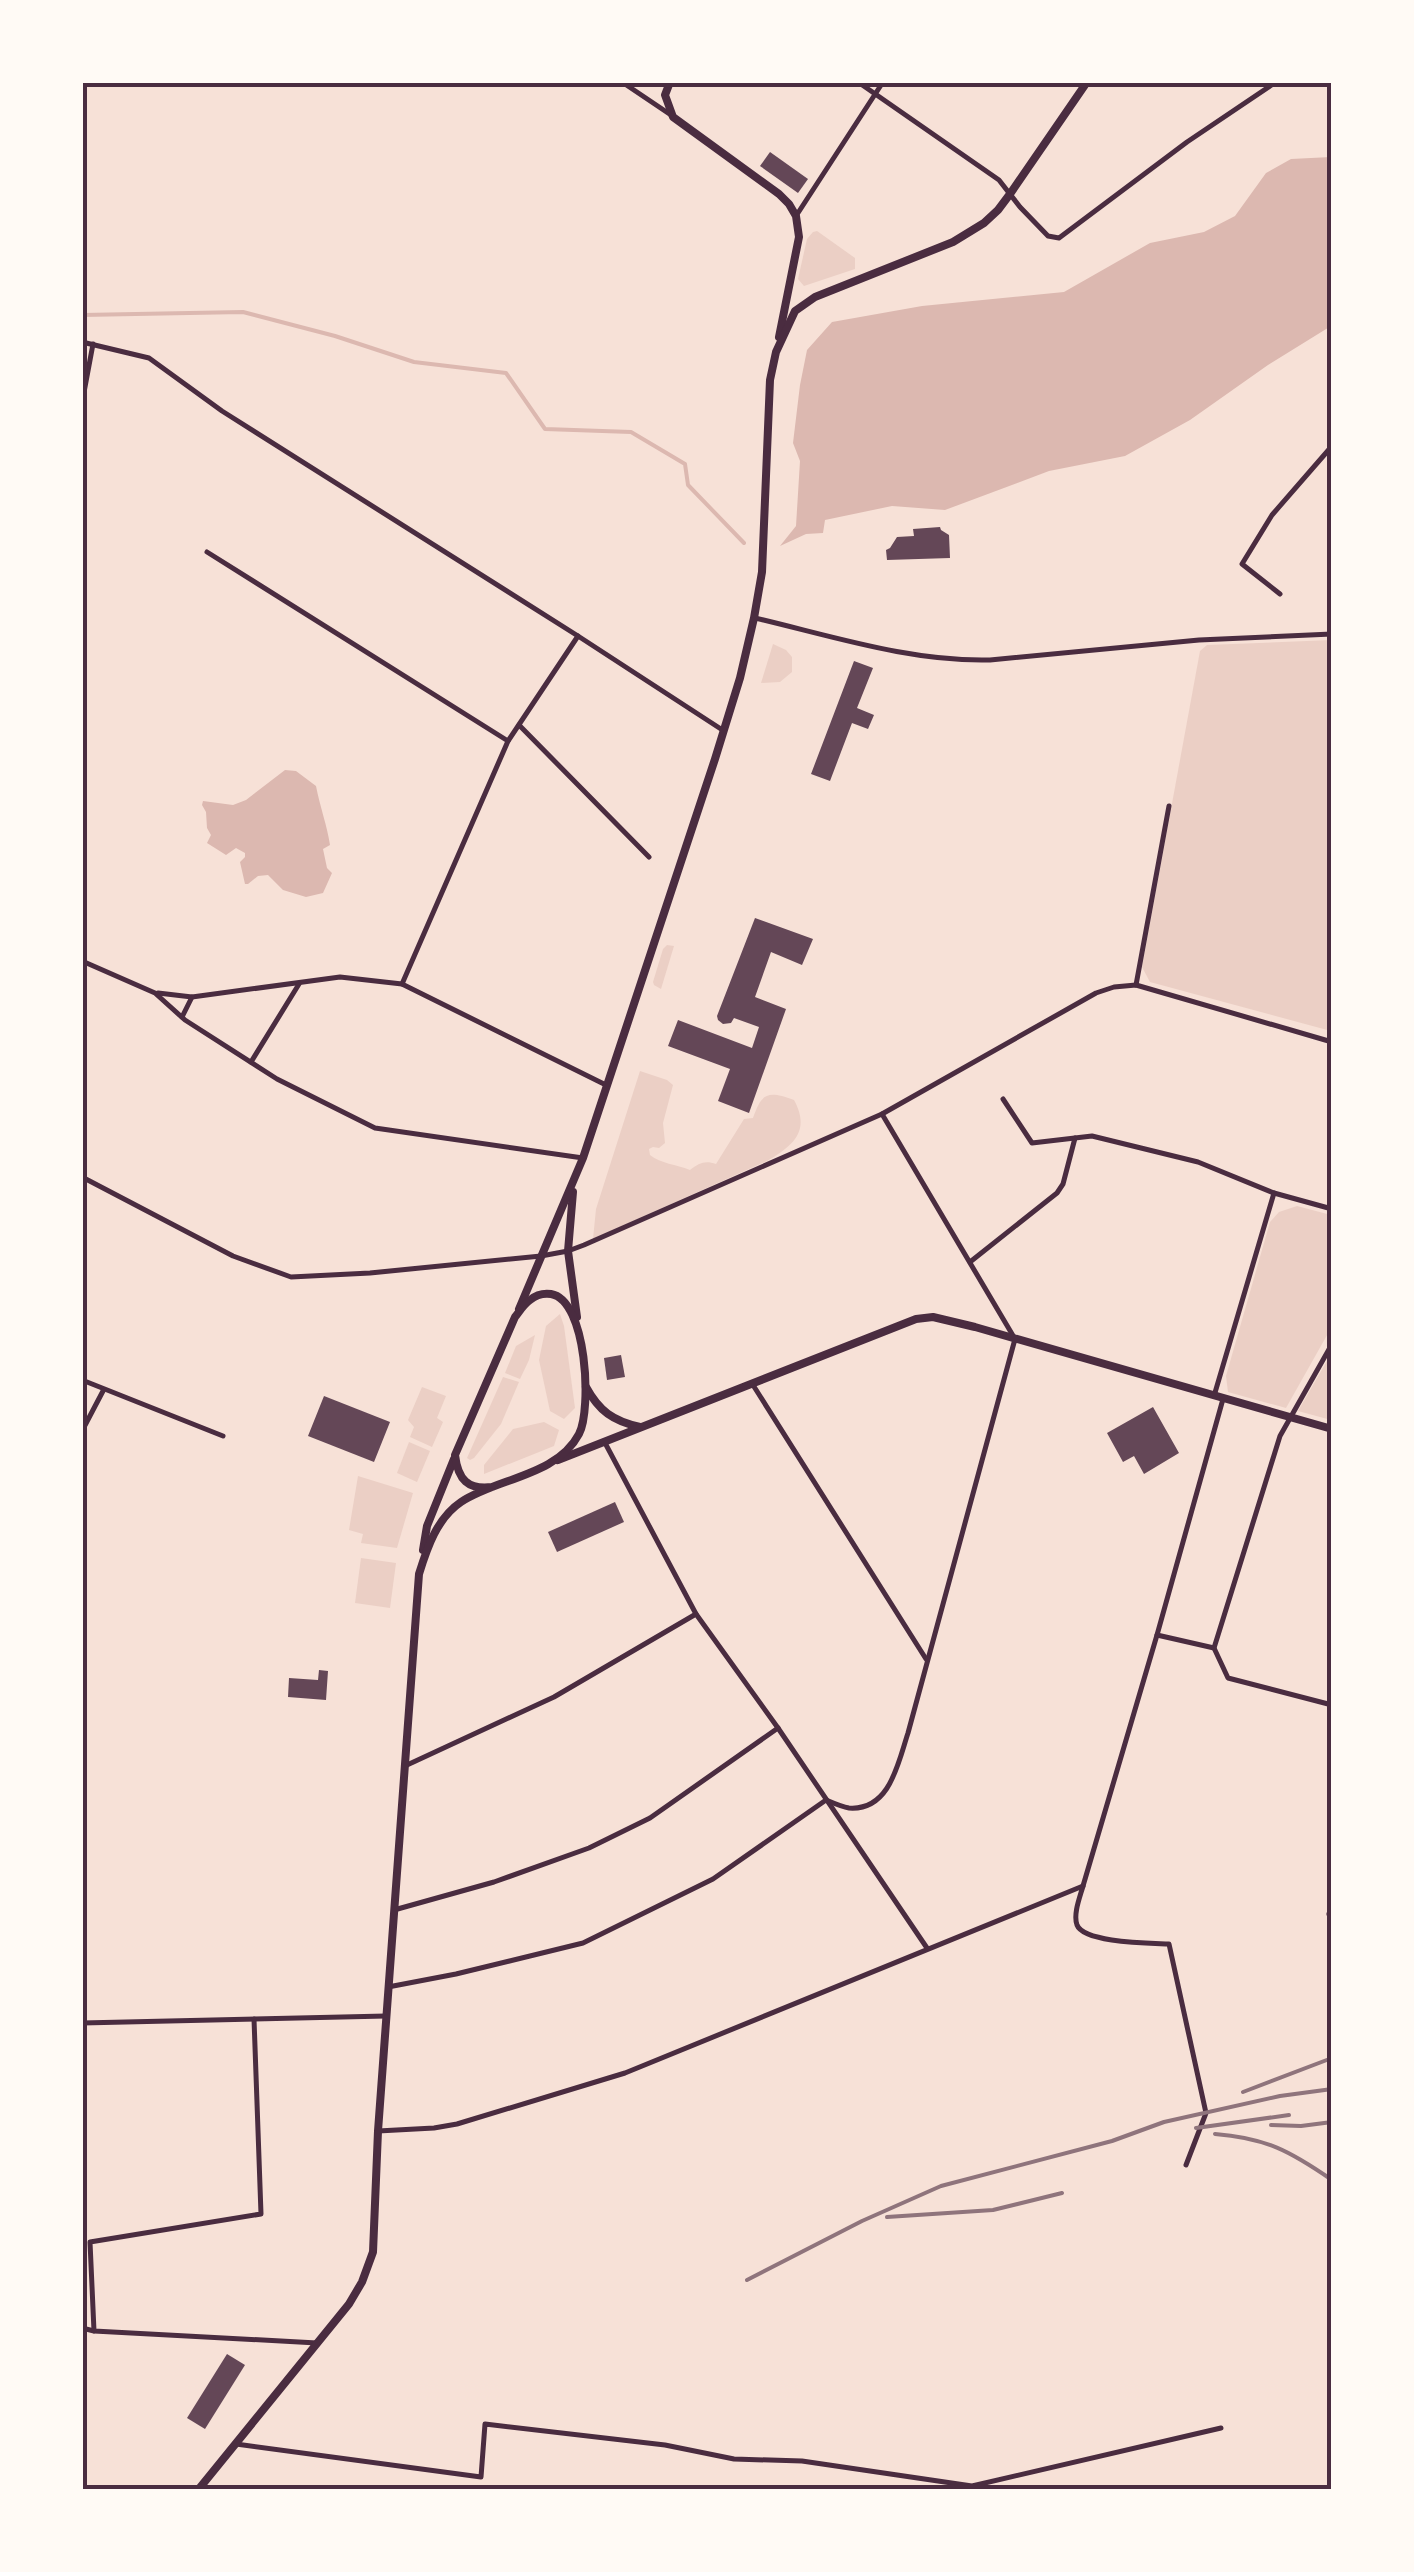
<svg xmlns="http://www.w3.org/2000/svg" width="1414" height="2572" font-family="'Work Sans',sans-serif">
	<rect width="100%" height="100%" fill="#f7e1d7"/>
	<!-- green -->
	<g fill="#ebcfc5">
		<polygon points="817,231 855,258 855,269 804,286 798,279 807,239 813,232"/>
		<polygon points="1331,640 1332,640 1331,1031 1150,982 1142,967 1200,651 1207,645"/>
		<polygon points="773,644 786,650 792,657 792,672 780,682 761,683"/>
		<polygon points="667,945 674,946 661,989 654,985 653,982 663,949"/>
		<path d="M640,1071L667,1080L673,1085L663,1123L665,1143L659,1148L653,1147L649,1149L650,1155C661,1164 676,1164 690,1170C699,1163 705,1160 716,1164L744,1119L753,1118C762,1092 768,1091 794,1100C811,1131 793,1146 767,1161L593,1239L596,1209Z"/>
		<polygon points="1297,1206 1331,1215 1331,1328 1286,1408 1228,1392 1226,1376 1270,1222 1279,1212"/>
		<polygon points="560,1314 564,1326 575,1408 564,1419 550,1411 539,1360 546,1326"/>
		<polygon points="535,1335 529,1360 520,1379 505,1373 516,1346"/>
		<polygon points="1331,1354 1332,1420 1331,1420 1298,1411"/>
		<polygon points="503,1377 519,1382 501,1424 474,1458 470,1460 467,1458"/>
		<polygon points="422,1387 446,1396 437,1418 443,1422 432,1447 410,1437 414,1427 408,1420"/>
		<polygon points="544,1422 559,1430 554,1446 484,1474 484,1465 513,1429"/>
		<polygon points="409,1442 430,1451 417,1482 397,1473"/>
		<polygon points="358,1476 413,1493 397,1548 361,1543 363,1534 349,1530"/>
		<polygon points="361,1558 396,1563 390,1608 355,1603"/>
	</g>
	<!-- water -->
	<g fill="#dcb8b0">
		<polygon points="1331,157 1331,326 1268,365 1190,420 1125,456 1049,471 945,510 892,506 825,520 823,533 806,534 780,546 796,526 800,461 793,443 800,385 807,350 832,322 922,306 1064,292 1150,243 1204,232 1235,216 1266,173 1291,159"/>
		<path d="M285,770L296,771L316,786C320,807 327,825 330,845L323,849L327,868L332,873L323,893L306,897L283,890L268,875L258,876L248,884H245L240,862L245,857V853L236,848L226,855L207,843L211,835L207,828L206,812L202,805L203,801L233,805L246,800Z"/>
	</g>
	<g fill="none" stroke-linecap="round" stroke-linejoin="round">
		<!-- stream -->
		<polyline stroke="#dcb8b0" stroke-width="4" points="82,315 243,312 335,336 414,362 506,373 545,429 631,432 685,464 688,485 744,543"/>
	</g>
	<!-- building -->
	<g fill="#644757">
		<polygon points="770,152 808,179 798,193 760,166"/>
		<polygon points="940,527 941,530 949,535 950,558 887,560 886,550 890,548 897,537 914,536 913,529"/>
		<polygon points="854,661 873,668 857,708 874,715 868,729 852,723 830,781 811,774"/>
		<polygon points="755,918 813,939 802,965 771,952 755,997 786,1009 749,1113 718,1101 730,1069 668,1046 678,1020 752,1048 759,1027 734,1018 731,1023 723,1024 718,1020 717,1016"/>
		<polygon points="621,1355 625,1377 607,1380 604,1358"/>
		<polygon points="324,1396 390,1422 374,1462 308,1436"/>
		<polygon points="1153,1407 1179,1453 1144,1474 1134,1456 1123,1462 1107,1433"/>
		<polygon points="615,1502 624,1522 557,1552 548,1532"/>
		<polygon points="319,1670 328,1671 326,1700 288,1697 289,1678 318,1680"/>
		<polygon points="227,2354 245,2365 205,2429 187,2418"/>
	</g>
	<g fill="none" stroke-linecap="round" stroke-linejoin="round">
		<!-- minor -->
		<g stroke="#4a2c40" stroke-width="5">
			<polyline points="622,82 671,115"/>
			<polyline points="858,82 999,180 1020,207 1048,236 1059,238 1187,142 1276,82"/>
			<polyline points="796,216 883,82"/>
			<polyline points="82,342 149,358 222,411 578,636 724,731"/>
			<polyline points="82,403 93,344"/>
			<polyline points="207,552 508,741"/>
			<polyline points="1280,594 1242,564 1272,515 1332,446"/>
			<path d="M755,618C832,636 911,662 990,660L1199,640L1332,634"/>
			<polyline points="519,725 649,857"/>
			<polyline points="82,961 155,993 185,1020 277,1079 375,1128 583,1158"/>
			<polyline points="402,984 508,741 578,636"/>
			<polyline points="1136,985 1169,806"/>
			<polyline points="158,993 192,997 340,977 402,984 606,1085"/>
			<polyline points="182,1017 192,997"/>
			<polyline points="251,1062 299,984"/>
			<polyline points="1003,1099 1032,1143 1092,1136 1198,1162 1274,1193 1332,1209"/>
			<polyline points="82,1177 233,1256 291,1277 370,1273 541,1256 568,1251 584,1245 882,1114 1096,993 1114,987 1136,985 1332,1042"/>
			<polyline points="970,1262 1057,1193 1063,1184 1075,1138"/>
			<polyline points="82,1380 223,1436"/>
			<polyline points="753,1385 926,1659"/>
			<polyline points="1214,1396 1274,1193"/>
			<polyline points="82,1431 103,1391"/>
			<polyline points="604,1441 696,1614 778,1728 927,1948"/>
			<polyline points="1157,1635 1214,1648 1228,1678 1332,1705"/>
			<polyline points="1214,1648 1280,1436 1332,1344"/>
			<polyline points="407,1765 554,1697 696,1614"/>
			<polyline points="394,1910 494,1882 589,1848 650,1818 778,1728"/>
			<path d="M388,1987L456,1974L583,1943L713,1879L826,1800C833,1803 842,1807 849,1808C890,1811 898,1763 908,1733L1015,1339L882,1114"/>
			<polyline points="82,2023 386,2016"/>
			<polyline points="378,2131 434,2128 457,2124 625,2073 1083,1886"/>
			<path d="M1186,2165L1206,2113L1169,1944C1151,1943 1084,1943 1077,1925C1073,1914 1080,1897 1083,1886L1157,1635L1223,1399"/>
			<polyline points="82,2328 94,2331 317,2343"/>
			<polyline points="94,2331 90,2242 261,2214 254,2019"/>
			<polyline points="236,2444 481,2477 485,2424 665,2445 734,2459 802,2461 972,2486 1221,2428"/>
		</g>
		<!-- secondary -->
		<g stroke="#4a2c40" stroke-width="8">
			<polyline points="670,82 665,95 673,117 779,194 789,204 796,216 799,237 779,337"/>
			<polyline points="573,1192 568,1251 577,1317"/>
			<polyline points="519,1309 583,1158 715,759 740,678 754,618 762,572 770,380 776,352 795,311 815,297 953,242 984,223 998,210 1010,194 1087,82"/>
			<path d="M586,1387C599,1411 613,1421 640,1427"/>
			<polyline points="558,1460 916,1319 933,1317 975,1327 1332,1429"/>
			<polyline points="423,1550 427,1526 454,1459"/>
			<path d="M198,2490L349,2304L362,2282L373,2252L378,2131L419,1574C427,1548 437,1518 461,1502C497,1478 557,1476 579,1434C592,1409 587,1300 551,1294C544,1293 536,1295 530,1300C524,1304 519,1312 515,1317L455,1455C458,1480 468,1490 492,1487"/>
		</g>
		<!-- rail -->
		<g stroke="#8f747c" stroke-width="4">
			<polyline points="1328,1914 1332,1913"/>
			<polyline points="1243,2092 1332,2058"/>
			<polyline points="1271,2125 1301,2126 1332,2122"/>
			<polyline points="1196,2128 1289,2115"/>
			<path d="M1215,2134C1266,2138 1290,2151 1332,2180"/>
			<polyline points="887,2217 993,2210 1062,2193"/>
			<polyline points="747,2280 862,2221 941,2186 1112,2141 1164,2122 1280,2096 1332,2089"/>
		</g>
	</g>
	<!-- border -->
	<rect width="1414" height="2572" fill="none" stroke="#fffaf5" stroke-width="170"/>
	<rect x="85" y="85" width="1244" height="2402" fill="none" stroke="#4a2c40" stroke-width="4"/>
</svg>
